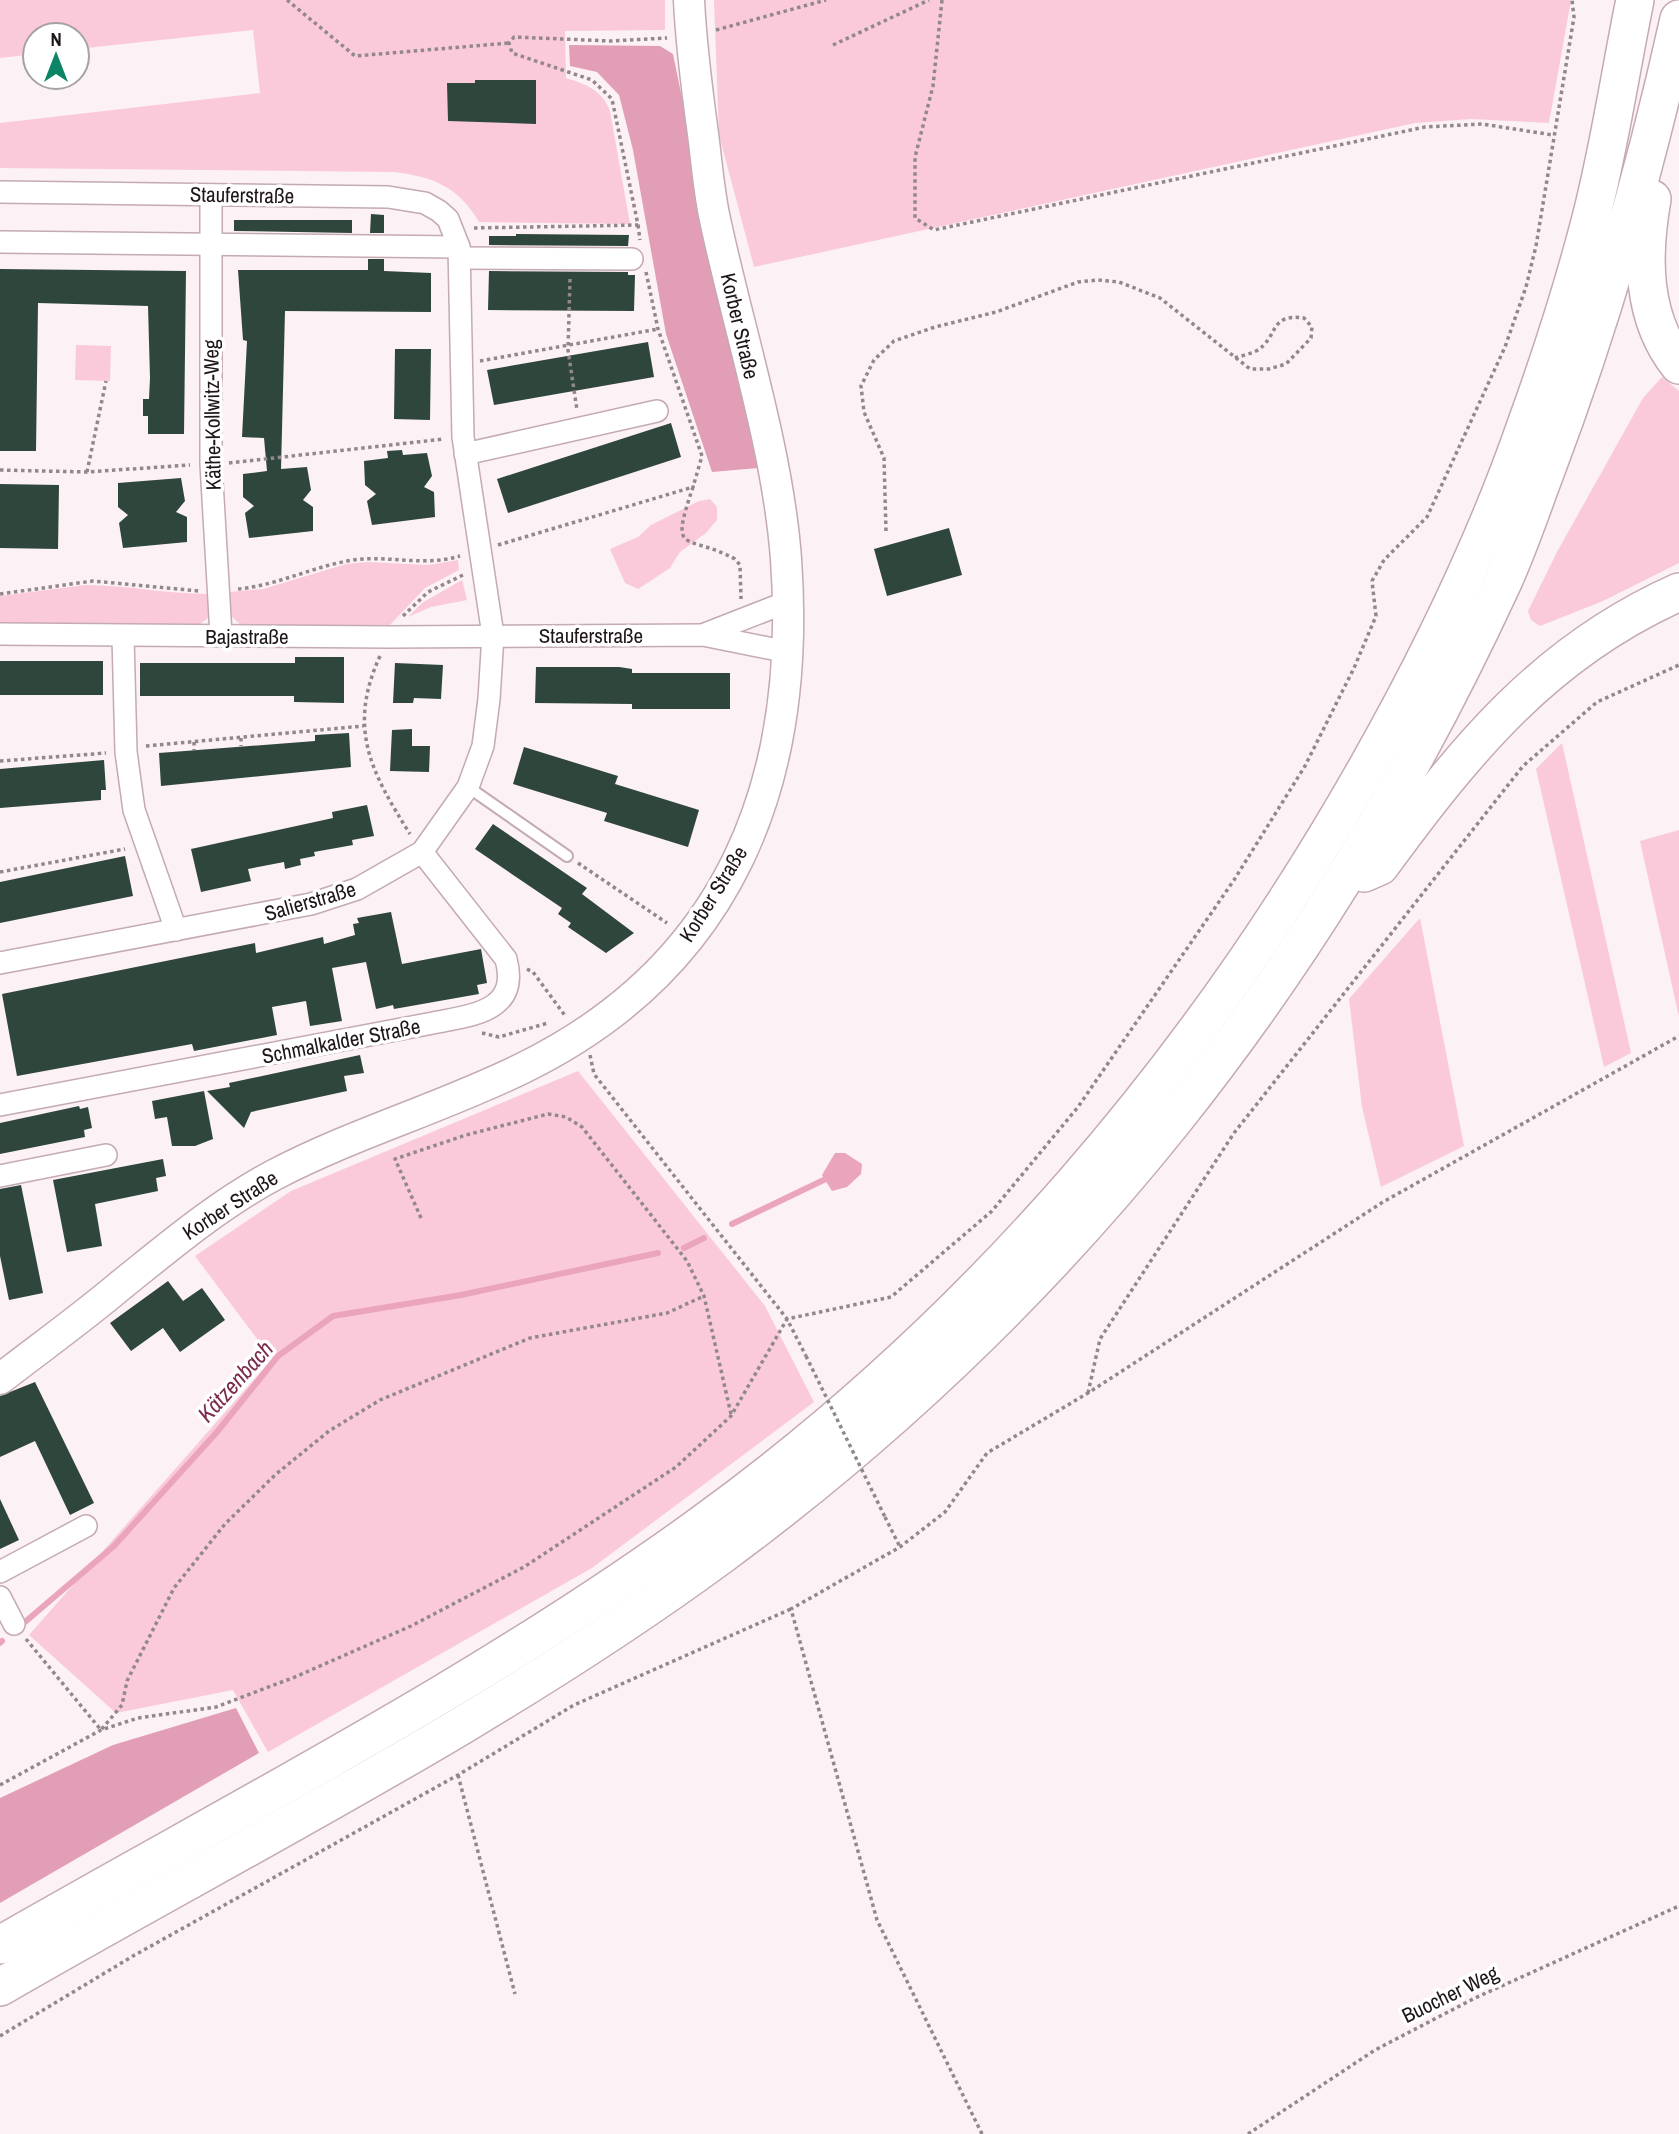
<svg xmlns="http://www.w3.org/2000/svg" width="1679" height="2134" font-family="'Archivo Narrow',sans-serif">
	<rect width="100%" height="100%" fill="#fcf1f4"/>
	<!-- green -->
	<g fill="#facada">
		<path d="M0,0h665v30l-100,1 1,47c20,6 37,13 44,33l20,113 -151,-2c-21,-36 -46,-45 -85,-50l-394,-4v-45l260,-30 -7,-63 -176,19v-14h-42v19l-35,4z"/>
		<path d="M714,0h857l-22,123 -78,-4 -56,4 -661,144 -35,-132z"/>
		<path d="M76,345l35,1 -1,35 -35,-1z"/>
		<path d="M1662,377l17,14v172l-76,38 -63,25 -9,-6 -3,-9 29,-59 86,-154z"/>
		<path d="M710,499l7,8v13l-11,13 -26,19 -10,16 -32,21 -13,-6 -15,-34 28,-12 13,-12 48,-24z"/>
		<path d="M458,560l1,10 -34,18 -37,39 -147,-2 -10,-9 -2,-24 34,-3 83,-25 22,-2 61,3z"/>
		<path d="M462,580l5,20 -36,7 -23,10 14,-14z"/>
		<path d="M85,585c41,0 82,9 123,9v24l-11,8 -197,-2v-28z"/>
		<path d="M1562,743l69,310 -27,14 -68,-298z"/>
		<path d="M1679,830v187l-39,-176z"/>
		<path d="M1420,918l44,228 -83,41 -19,-80 -13,-108z"/>
		<path d="M578,1071l187,235 49,96 -222,166 -324,184 -35,-62 -117,23 -87,-78 243,-276 -77,-103 96,-65z"/>
	</g>
	<!-- forest -->
	<g fill="#e29eb6">
		<path d="M569,45l91,1 13,8 85,414 -46,4 -46,-138 -33,-184 -14,-55 -22,-23 -27,-6z"/>
		<path d="M236,1708l23,45 -259,150v-105l113,-53z"/>
	</g>
	<!-- water -->
	<path fill="#eaa5bd" d="M835,1153h10l17,11 -1,10 -14,13 -15,4 -10,-16z"/>
	<g fill="none" stroke-linecap="round" stroke-linejoin="round">
		<!-- stream -->
		<g stroke="#eaa5bd" stroke-width="6">
			<path d="M732,1224l100,-48"/>
			<path d="M684,1248l20,-10"/>
			<path d="M25,1622l89,-76 103,-114 61,-76 55,-40 128,-21 197,-42"/>
			<path d="M0,1643l2,-2"/>
		</g>
	</g>
	<!-- building -->
	<g fill="#2f463d">
		<path d="M475,80h61v44l-88,-3 -1,-38h28z"/>
		<path d="M371,214l13,1v18h-14z"/>
		<path d="M234,220h118v13l-118,-2z"/>
		<path d="M516,234l113,1 -1,11 -139,-1v-9h27z"/>
		<path d="M368,259h16v12l47,2v39l-146,-1 -4,158 26,-2 4,23 -8,10 10,7v24l-64,7 -4,-25 9,-7 -11,-9v-23l24,-3 -3,-33 -22,-1 5,-96 -4,-1 -5,-70h130z"/>
		<path d="M0,269l186,2 -2,163h-36v-18h-5v-17h6l1,-21 -2,-72 -110,-3 -2,148h-36z"/>
		<path d="M489,271l139,1v3h7l-1,36 -146,-1z"/>
		<path d="M648,342l6,35 -160,28 -7,-35z"/>
		<path d="M395,349h36l-1,71 -36,-1z"/>
		<path d="M671,423l10,34 -173,56 -11,-34z"/>
		<path d="M402,450l1,5 24,-2 5,23 -8,11 10,5 1,25 -63,8 -5,-24 9,-7 -11,-9 -1,-24 24,-3 -1,-7z"/>
		<path d="M181,478l4,23 -9,11 11,5v25l-64,6 -4,-25 9,-8 -10,-8v-24z"/>
		<path d="M0,484l59,1 -1,64 -58,-1z"/>
		<path d="M949,528l13,47 -75,21 -13,-47z"/>
		<path d="M295,657h49v46l-50,-1v-6h-154v-33h155z"/>
		<rect x="0" y="661" width="103" height="34"/>
		<path d="M395,663l48,2 -2,34 -27,-1 -1,5h-20z"/>
		<path d="M536,667h83l13,2v4h98v36h-98v-5l-97,-1z"/>
		<path d="M412,729v17h18l-1,26 -39,-1 2,-41z"/>
		<path d="M349,733l2,34 -190,19 -2,-33 156,-12v-6z"/>
		<path d="M524,747l94,29 -3,8 84,26 -11,37 -84,-26 3,-8 -94,-29z"/>
		<path d="M104,760l2,30h-5v10l-101,8v-39z"/>
		<path d="M367,805l7,31 -22,4 1,5 -39,7 1,4 -15,3 1,6 -16,4 -1,-7 -36,7 3,12 -50,11 -10,-43 142,-31 -1,-6z"/>
		<path d="M493,824l94,64 -5,6 52,39 -28,20 -38,-26 3,-4 -13,-9 4,-6 -87,-59z"/>
		<path d="M125,856l8,40 -133,27v-41z"/>
		<path d="M391,912l11,52 79,-15 6,34 -10,2 2,9 -85,15 -1,-4 -17,4 -10,-47 -34,6 10,53 -32,5 -4,-25 -34,6 5,28 -83,16 -2,-7 -175,32 -15,-82 253,-51 1,10 67,-16 1,7 31,-9 -2,-11 6,-1 -2,-5z"/>
		<path d="M360,1055l4,18 -20,3 3,15 -96,21 -7,16 -37,-37 23,-4 -1,-4z"/>
		<path d="M204,1091l9,48 -18,7h-23l-5,-29 -12,2 -3,-18z"/>
		<path d="M79,1106l1,3 8,-2 4,21 -8,2 1,7 -85,17v-31z"/>
		<path d="M163,1159l3,17 -10,2 2,13 -63,13 7,42 -35,6 -14,-72z"/>
		<path d="M21,1185l22,108 -34,7 -9,-44v-67z"/>
		<path d="M168,1281l15,20 19,-13 23,32 -45,32 -17,-24 -32,23 -21,-28z"/>
		<path d="M35,1382l59,121 -24,12 -35,-74 -35,16v-61z"/>
		<path d="M0,1499l19,41 -19,9z"/>
	</g>
	<g fill="none" stroke-linecap="round" stroke-linejoin="round">
		<!-- lane casing -->
		<g stroke="#c4aab3" stroke-width="14">
			<path id="lane" d="M468,787l99,69"/>
		</g>
		<!-- street casing -->
		<g stroke="#c4aab3" stroke-width="24">
			<g id="street">
				<path d="M0,192l388,5 37,6 14,8 9,8 11,28 4,190 30,198 -4,64 -6,47 -15,41 -46,65 -65,37 -46,15 -311,59"/>
				<path d="M211,195v269l10,171"/>
				<path d="M0,242l459,5"/>
				<path d="M460,258l172,1"/>
				<path d="M465,454l192,-43"/>
				<path d="M0,634l389,3 314,-2 85,17"/>
				<path d="M705,634l82,-32"/>
				<path d="M123,636l3,116 8,58 42,120"/>
				<path d="M0,1105l433,-82c39,-8 87,-11 73,-64l-84,-107"/>
				<path d="M0,1176l106,-21"/>
				<path d="M0,1572l86,-46"/>
				<path d="M0,1597l14,27"/>
			</g>
		</g>
		<!-- secondary casing -->
		<g stroke="#c4aab3" stroke-width="33">
			<path id="secondary" d="M0,1379c40,-31 82,-61 121,-94 50,-40 97,-80 153,-110 80,-42 168,-67 249,-107 208,-102 279,-287 263,-509 -8,-109 -47,-228 -70,-335 -7,-29 -9,-60 -13,-90 -6,-44 -12,-89 -14,-134"/>
		</g>
		<!-- highway casing -->
		<g stroke="#c4aab3" stroke-width="40">
			<g id="highway">
				<path d="M1652,199c-10,57 -11,118 27,166"/>
				<path d="M1364,873l16,-7c85,-116 164,-214 299,-274"/>
				<path d="M0,1945c235,-135 477,-258 697,-417 279,-201 504,-466 672,-764 61,-108 116,-221 157,-339 24,-66 46,-134 64,-203 19,-72 30,-149 45,-222"/>
				<path d="M0,1987c242,-140 494,-265 720,-431 347,-256 600,-579 781,-970 17,-36 30,-76 44,-113 56,-148 100,-300 134,-454"/>
			</g>
		</g>
		<!-- path -->
		<g stroke="#92888b" stroke-width="3.5" stroke-dasharray="3.5 3.5" stroke-linecap="butt">
			<path d="M287,0l68,56 154,-13"/>
			<path d="M942,0l-9,86 -18,71v61l19,12 491,-103 57,-3 71,11"/>
			<path d="M716,30l110,-30"/>
			<path d="M833,45l96,-45"/>
			<path d="M638,225l2,15"/>
			<path d="M474,228l164,-3 -26,-126 -20,-19 -80,-27 -3,-10 5,-6 97,4 56,-3"/>
			<path d="M646,272l12,57 44,127 -9,31"/>
			<path d="M570,279l-2,71 9,60"/>
			<path d="M480,361l178,-32"/>
			<path d="M229,463l215,-24"/>
			<path d="M0,470l87,2 103,-7"/>
			<path d="M87,472l19,-91"/>
			<path d="M886,531l-2,-73 -20,-46 -3,-26 13,-26 20,-19 41,-14 61,-15 82,-30 20,-2 21,2 41,16 90,71h19l17,-5 25,-26 1,-11 -8,-9c-36,-5 -25,20 -48,33 -6,3 -15,5 -22,7"/>
			<path d="M498,545l195,-58c-24,71 -8,45 42,72l5,6 1,34"/>
			<path d="M238,589c41,-4 76,-23 115,-29 36,-5 71,7 107,-4"/>
			<path d="M0,594l93,-13 106,10"/>
			<path d="M403,616l25,-24 37,-18"/>
			<path d="M380,656c-33,72 -9,116 30,178"/>
			<path d="M241,738v8"/>
			<path d="M194,742v8"/>
			<path d="M146,746l217,-20"/>
			<path d="M0,761l106,-8"/>
			<path d="M578,863l89,60"/>
			<path d="M0,872l125,-23"/>
			<path d="M527,969l6,3 33,45"/>
			<path d="M482,1033l17,4 49,-14"/>
			<path d="M590,1055l4,19 193,245 19,37"/>
			<path d="M421,1218l-26,-59 71,-24 82,-21 18,3 16,10 105,134 17,35 27,118"/>
			<path d="M1088,1393l12,-54 134,-206 289,-367 74,-64 82,-37"/>
			<path d="M885,1517l15,30"/>
			<path d="M26,1639l75,91 21,-25 5,-24 47,-93 51,-64 50,-49 54,-44 51,-31 150,-62 137,-25 37,-17"/>
			<path d="M458,1775l57,219"/>
			<path d="M0,1785l101,-55 37,-12 78,-11 79,-30 116,-51 113,-59 152,-100 55,-51 56,-97 104,-22 101,-86 86,-104 156,-227 71,-114 49,-98 22,-52 -4,-35 12,-21 43,-43 78,-170 21,-60 10,-41 38,-229 -2,-17"/>
			<path d="M0,2036l133,-80 325,-181 116,-70 217,-96"/>
			<path d="M982,2134l-105,-214 -86,-311 109,-62 45,-35 42,-59 101,-60 295,-191 296,-166"/>
			<path d="M1248,2134l127,-84 100,-52 204,-92"/>
		</g>
		<!-- lane -->
		<use href="#lane" stroke="#fff" stroke-width="10"/>
		<!-- street -->
		<use href="#street" stroke="#fff" stroke-width="21"/>
		<!-- secondary -->
		<use href="#secondary" stroke="#fff" stroke-width="30"/>
		<!-- highway -->
		<use href="#highway" stroke="#fff" stroke-width="37"/>
		<!-- path-bridge -->
		<path stroke="#92888b" stroke-width="3.5" stroke-dasharray="3.5 3.5" stroke-linecap="butt" d="M806,1356l79,161"/>
	</g>
	<g text-anchor="middle" dominant-baseline="central" stroke-width="7" stroke-linejoin="round" paint-order="stroke">
		<!-- street labels -->
		<g font-size="21" fill="#1f1619" stroke="#fff">
			<text transform="translate(242 195) rotate(1)">Stauferstraße</text>
			<text transform="translate(740 326) rotate(77)">Korber Straße</text>
			<text transform="translate(212 415) rotate(-91)">Käthe-Kollwitz-Weg</text>
			<text x="591" y="635">Stauferstraße</text>
			<text x="247" y="636">Bajastraße</text>
			<text transform="translate(713 894) rotate(-58)">Korber Straße</text>
			<text transform="translate(310 901) rotate(-16)">Salierstraße</text>
			<text transform="translate(341 1041) rotate(-11)">Schmalkalder Straße</text>
			<text transform="translate(230 1205) rotate(-33)">Korber Straße</text>
			<text transform="translate(1450 1994) rotate(-26)">Buocher Weg</text>
		</g>
		<!-- water labels -->
		<g font-size="23" font-style="italic" fill="#7b2b4e" stroke="#fff">
			<text transform="translate(235 1381) rotate(-48)">Kätzenbach</text>
		</g>
	</g>
	<!-- north arrow -->
	<g transform="translate(56 56)"><circle r="33" fill="#ffffff" stroke="#a5a2a3" stroke-width="2"/>
	<path d="M0-5L12 26L0 18L-12 26Z" fill="#0c8566"/>
	<text y="-10" font-size="19" font-weight="bold" text-anchor="middle" fill="#1f1619">N</text>
	</g>
</svg>
